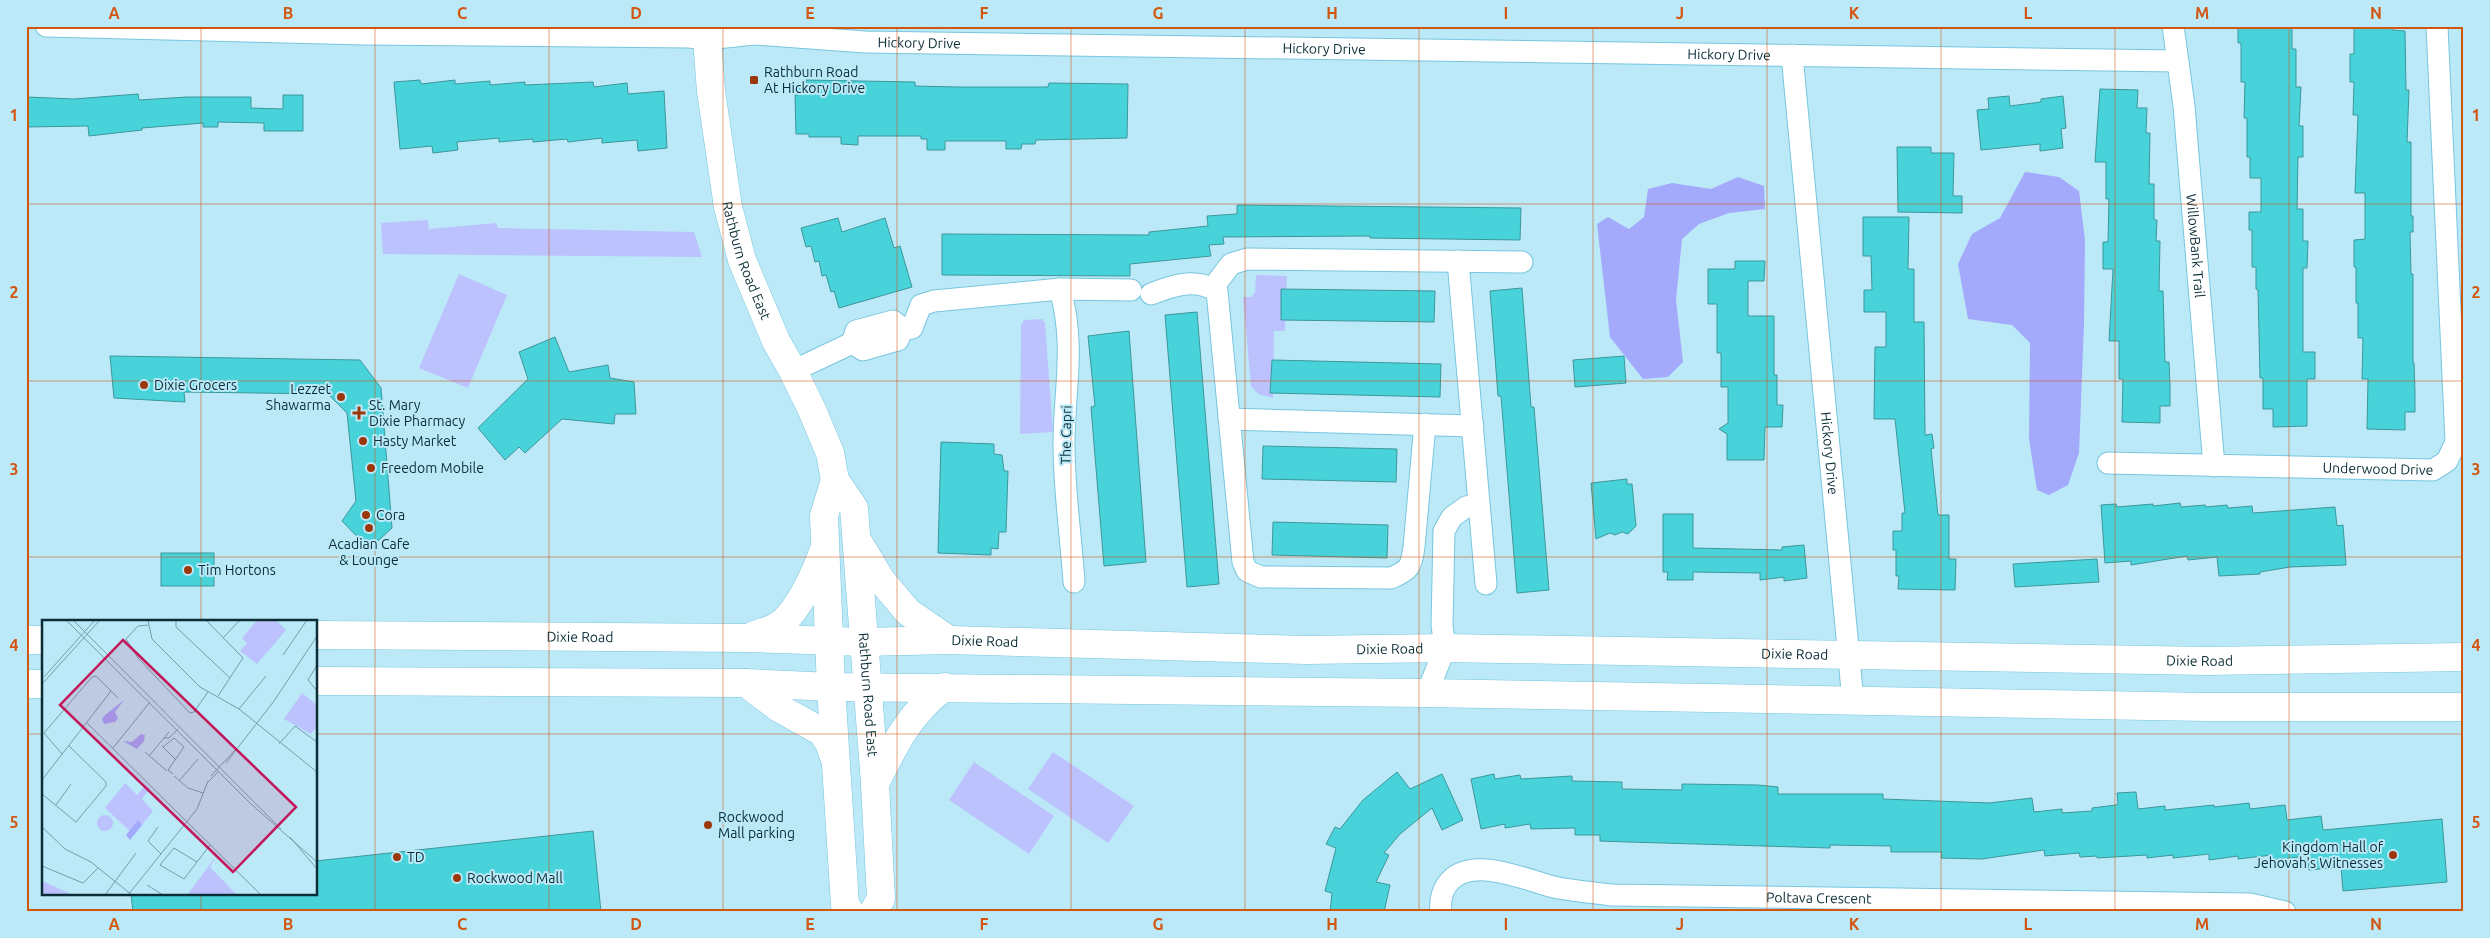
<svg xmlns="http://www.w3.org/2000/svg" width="2490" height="938" font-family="Ubuntu,sans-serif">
	<rect width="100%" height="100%" fill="#bce9f8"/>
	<!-- green -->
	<g fill="#bcc2fd">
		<path d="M428,220l1,9 67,-6 2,5 196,4 8,25 -319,-3 -2,-31z"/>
		<path d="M459,274l48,21 -39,93 -49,-20z"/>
		<path d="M1256,275l31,1 -2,55h-11l-1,67 -15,-4 -7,-8 -8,-89h8l4,-4z"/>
		<path d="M1042,319l3,4 8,109 -33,2 1,-109 3,-5z"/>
		<path d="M1053,752l81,54 -26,37 -80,-54z"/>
		<path d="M974,762l80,54 -25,38 -80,-54z"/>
	</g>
	<!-- forest -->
	<g fill="#a3a9fb">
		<path d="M2025,172l34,5 20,14 6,49 -1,84 -5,129 -11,32 -19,10 -12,-5 -8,-51 1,-96 -18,-18 -44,-6 -10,-55 14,-30 28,-16z"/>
		<path d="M1738,177l26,9 1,23 -36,4 -30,11 -17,15 -6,61 7,62 -15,15 -25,2 -33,-42 -13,-113 11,-7 21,12 15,-12 4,-28 24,-6 39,6z"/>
	</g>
	<!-- building -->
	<g fill="#48d3da" stroke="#3c979b">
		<path d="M2238,26h54v23h4v38h5l-2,39h4v31h-5l-1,52h6v32h5l-1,27h-4v84h12v27h-8v47l-34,1v-18h-10v-31h-3l-2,-88 -2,-1v-22h-4v-37h-3v-18h12v-34h-11v-21h-3v-39h-3l1,-36h-4v-39h-3z"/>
		<path d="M2354,26h38v4l13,1 1,59h3l-2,52h4v74h2v16h-3l1,42h2v89h1l1,29v20h-10v18l-38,-1 1,-50h-6l1,-41h-5v-35h-2v-36h-2v-27l11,-1v-46h-10l3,-78h-5l1,-33h-4v-28h4z"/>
		<path d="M420,80l1,4 34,-4v4l35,-3v4l35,-3v3l68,-3 1,5 33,-4 1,11 36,-3 3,57 -29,3 -1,-11 -35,3v-5l-34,4 -1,-3 -34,3v-3l-34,3v-4l-42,4 1,8 -25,3 -1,-7 -32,3 -6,-67z"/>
		<path d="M806,80l109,2v4l42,1h91l1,-4 79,1 -1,54 -91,2 -1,4h-13l-1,5h-15v-8h-61v9h-18v-11h-6v-3h-63v9l-17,-1v-7h-32v-3h-13l-1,-39h3v-10h8z"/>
		<path d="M2100,89l38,1 -1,18h10l-1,25h4l-1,51h5v36h3l-1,21h4l-1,50h4l2,71h4l1,24v20h-10v17l-38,-1 1,-43h-4v-38h-10l4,-72h-10v-27h5l1,-43h-3v-37h-11z"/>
		<path d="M138,94l1,6 48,-3h64v11l32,1v-14h20v36h-39v-8l-46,-1v5h-15v-4l-61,5v2l-53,6 -1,-10 -61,1v-30l47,2z"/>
		<path d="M2009,96l1,10 31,-4v-3l22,-3 3,32 -5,1 2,19 -23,3v-7l-59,6 -4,-40 12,-1 -1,-11z"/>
		<path d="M1897,147h34v6h23l-1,43h9v17l-64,-1z"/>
		<path d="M1237,205l284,3 -1,32 -150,-2v-2l-147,1 1,7 -15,1 2,11 -81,8v12l-188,-1v-41l207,1v-3l59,-6 -1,-10 30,-2z"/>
		<path d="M1863,217h46l-1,52h6v53h10l1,113 7,-1 2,14 -3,1 7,66h11v44h7l-1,31 -57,-1 1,-13h-3v-26h-3v-19h9v-18h3l-10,-94h-21l1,-72h11v-35h-22v-22h8l-1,-34h-8z"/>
		<path d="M838,218l4,14 43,-14 9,30 6,-2 12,41 -73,21 -5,-17 -3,1 -5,-17 -4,1 -3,-15 -4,1 -4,-16 -5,1 -5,-19z"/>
		<path d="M1735,261h30l-1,20h-16v35h26v59h3v30h6l-1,22h-17l-1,33h-37v-26l-8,-5 9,-6v-36h-7v-34h-4v-49h-9v-35h27z"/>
		<path d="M1522,288l9,119h3l15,183 -32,3 -16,-197h-3l-8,-105z"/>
		<path d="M1281,289l154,2 -1,31 -153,-2z"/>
		<path d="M1197,312l22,272 -32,3 -22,-272z"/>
		<path d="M1129,331l17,231 -42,4 -13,-159 4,-1 -7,-70z"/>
		<path d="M555,337l14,35 39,-7 2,13 24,4 2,32h-21l-1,10 -52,-5 -37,34 -6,-6 -14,13 -27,-32 50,-49 -9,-27z"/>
		<path d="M110,356l250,4 21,28 11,140 -23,21 -27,-28 14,-20 -9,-88 -19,-19 -144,-2 1,10 -71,-4z"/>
		<path d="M1624,356l2,27 -51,4 -2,-27z"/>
		<path d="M1272,360l169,4 -1,33 -170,-4z"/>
		<path d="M941,442l53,2v10l8,1 2,16h4l-2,61h-7l-1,17 -7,-1v7l-53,-2z"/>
		<path d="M1263,446l134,3 -1,33 -134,-3z"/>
		<path d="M1627,479v5h5l4,42 -8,8 -6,-2 -7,3 -5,-2 -14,6 -5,-56z"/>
		<path d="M2180,503l1,4 24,-2 1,2 21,-2 1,3 24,-2 1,7 82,-6 2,19 6,-1 3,40 -56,2 -30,5v2l-41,2 -2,-19 -29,3 -1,-4 -56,9v-4l-26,2 -4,-58 15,-1 1,3 36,-3v2z"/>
		<path d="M1663,514h30v34l89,2v-3l22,-2 3,33 -23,3v-4l-24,3v-7l-67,-1v8h-26l1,-8h-5z"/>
		<path d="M1273,522l115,3 -1,33 -115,-3z"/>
		<rect x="161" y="553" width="53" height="33"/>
		<path d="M2097,559l2,23 -84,5 -2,-23z"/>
		<path d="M1397,772l13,17 32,-15 21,46 -21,10 -10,-22 -32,26 -16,19 5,2 -13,27 14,3 -6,27h-54l2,-19 -7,-2 11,-43 -10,-4 9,-17 5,2 23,-29z"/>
		<path d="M1494,774l1,5 25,-4 1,4 51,-3v5l50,1v7l60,1v-6l76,1 20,2v7h105v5l106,4 43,-5 2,14 28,-3v4l30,-2v-3l24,-3 2,-1 -1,-11 19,-1 2,17 27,-3v4l49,-5v2l35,-4 1,6 35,-4 2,15 34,-4 2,14 119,-11 5,63 -104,9 -2,-24 -32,3 -2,-14 -34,4 -1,-5 -34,4v-3l-29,4v-6l-36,4v-3l-26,3v-3l-50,3v-2l-17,1 -1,-4 -34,3 -1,-6 -62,9 -41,-1 1,-6h-51v-6l-61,-1v3l-201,-6 -29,-1v-6h-25v-7l-44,1 -1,-5 -25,4v-4l-24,5 -10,-50z"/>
		<path d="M593,831l8,81h-468l-2,-18h185v-33z"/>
	</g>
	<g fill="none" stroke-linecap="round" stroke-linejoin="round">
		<!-- street casing -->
		<g stroke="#77c6df" stroke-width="23">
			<g id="street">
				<path id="s1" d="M46,26l318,8 325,3 18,2 47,-5 111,8 1313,19"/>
				<path id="s2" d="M2173,26l11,80 30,360"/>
				<path id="s3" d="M1792,55l61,646"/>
				<path d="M1458,261l28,323"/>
				<path d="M1218,281l13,-17 16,-5 275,3"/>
				<path d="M1060,289c16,58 4,99 4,156 0,45 7,92 10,137"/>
				<path d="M1151,294c23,-9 43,-16 66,-3l26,271 4,9 14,6 130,1c19,-8 20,-11 23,-31l11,-123"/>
				<path d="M852,343l4,-12 37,-10 10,8 9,-1 9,-23 13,-4 126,-12 71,1"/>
				<path d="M852,343l11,7 35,-10 5,-11"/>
				<path d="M793,371l59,-28"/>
				<path d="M1229,419l244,7"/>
				<path id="s4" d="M2108,463l325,7 14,-9 9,-19 -19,-416"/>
				<path d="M1427,693l18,-45 -3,-23 2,-94 8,-14 14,-10 13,-2"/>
				<path id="s5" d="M1441,912c-1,-9 0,-18 5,-26 22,-34 81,-5 112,2 18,3 36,5 54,7l638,9 35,8"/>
			</g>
		</g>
		<!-- secondary casing -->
		<g stroke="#77c6df" stroke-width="29">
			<g id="secondary">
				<path id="s6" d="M706,26l5,65 17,116 14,53 34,81 17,30 19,39 18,43 5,27 19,28 21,276 6,115 -8,13"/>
				<path d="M835,480l-11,36 7,171 14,218 5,7"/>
				<path d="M860,545l21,35 27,32 41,28"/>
				<path id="s7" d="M316,635l431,3 117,4 85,-2 358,10 138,-2 763,13 256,-4"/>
				<path d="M750,637c9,-4 18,-6 26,-10 21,-12 39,-53 47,-75"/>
				<path d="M26,640h18"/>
				<path d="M316,681l430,2 85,4 596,6 779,14h258"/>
				<path d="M746,683l33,25 43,24 7,11 5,14"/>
				<path d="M26,684h18"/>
				<path d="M875,784c19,-39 34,-70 69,-97"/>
			</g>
		</g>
		<!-- street -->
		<use href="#street" stroke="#fff" stroke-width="21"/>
		<!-- secondary -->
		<use href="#secondary" stroke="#fff" stroke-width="28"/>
	</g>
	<!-- grid -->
	<path fill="none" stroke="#d25510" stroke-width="1" stroke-opacity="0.55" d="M201,26v596M375,26v886M549,26v886M723,26v886M897,26v886M1071,26v886M1245,26v886M1419,26v886M1593,26v886M1767,26v886M1941,26v886M2115,26v886M2289,26v886M26,204h2438M26,381h2438M26,557h2438M26,734h18M316,734h2148M201,894v18"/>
	<!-- markers -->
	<g fill="#9c370b" stroke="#bce9f8" stroke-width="2">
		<rect x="749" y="75" width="10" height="10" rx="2.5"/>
		<circle cx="144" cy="385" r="5"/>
		<circle cx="341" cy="397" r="5"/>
		<path d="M356.5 405.5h5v5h5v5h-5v5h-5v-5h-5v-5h5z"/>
		<circle cx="363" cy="441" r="5"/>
		<circle cx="371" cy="468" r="5"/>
		<circle cx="366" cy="515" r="5"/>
		<circle cx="369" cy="528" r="5"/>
		<circle cx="188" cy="570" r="5"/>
		<circle cx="708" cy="825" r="5"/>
		<circle cx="2393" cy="855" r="5"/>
		<circle cx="397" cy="857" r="5"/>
		<circle cx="457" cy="878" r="5"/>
	</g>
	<g text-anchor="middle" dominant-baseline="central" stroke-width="4" stroke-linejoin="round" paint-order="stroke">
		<!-- street labels -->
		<g font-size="14" fill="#0a2d36" stroke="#bce9f8">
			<text stroke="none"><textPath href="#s1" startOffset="874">Hickory Drive</textPath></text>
			<text stroke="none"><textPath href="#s1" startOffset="1279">Hickory Drive</textPath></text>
			<text stroke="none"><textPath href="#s1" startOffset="1684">Hickory Drive</textPath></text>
			<text stroke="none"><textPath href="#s2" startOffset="221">WillowBank Trail</textPath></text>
			<text stroke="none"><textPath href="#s6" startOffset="239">Rathburn Road East</textPath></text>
			<text transform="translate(1066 435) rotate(-89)">The Capri</text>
			<text stroke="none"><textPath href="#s3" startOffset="400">Hickory Drive</textPath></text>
			<text stroke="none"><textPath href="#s4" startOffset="270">Underwood Drive</textPath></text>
			<text stroke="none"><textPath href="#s7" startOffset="264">Dixie Road</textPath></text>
			<text stroke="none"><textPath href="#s7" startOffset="669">Dixie Road</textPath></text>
			<text stroke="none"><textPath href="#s7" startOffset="1074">Dixie Road</textPath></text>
			<text stroke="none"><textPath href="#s7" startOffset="1479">Dixie Road</textPath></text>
			<text stroke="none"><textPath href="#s7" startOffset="1884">Dixie Road</textPath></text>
			<text stroke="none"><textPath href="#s6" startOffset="698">Rathburn Road East</textPath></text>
			<text stroke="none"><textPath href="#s5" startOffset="408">Poltava Crescent</textPath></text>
		</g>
		<!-- poi labels -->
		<g font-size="14" fill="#0a2d36" stroke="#bce9f8" text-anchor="start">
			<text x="764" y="72">Rathburn Road<tspan x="764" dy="16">At Hickory Drive</tspan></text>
			<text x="154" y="385">Dixie Grocers</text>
			<text x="331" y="389" text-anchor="end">Lezzet<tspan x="331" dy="16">Shawarma</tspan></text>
			<text x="369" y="405">St. Mary<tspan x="369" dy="16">Dixie Pharmacy</tspan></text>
			<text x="373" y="441">Hasty Market</text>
			<text x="381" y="468">Freedom Mobile</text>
			<text x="376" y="515">Cora</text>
			<text x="369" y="544" text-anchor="middle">Acadian Cafe<tspan x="369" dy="16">&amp; Lounge</tspan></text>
			<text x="198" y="570">Tim Hortons</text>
			<text x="718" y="817">Rockwood<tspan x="718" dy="16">Mall parking</tspan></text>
			<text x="2383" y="847" text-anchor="end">Kingdom Hall of<tspan x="2383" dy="16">Jehovah's Witnesses</tspan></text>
			<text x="407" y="857">TD</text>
			<text x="467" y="878">Rockwood Mall</text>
		</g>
	</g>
	<!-- overview -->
	<g transform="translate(42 620)">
		<rect width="275" height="275" fill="#bce9f8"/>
		<path d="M215,0h19l10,10 -29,34 -17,-13 7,-8 -5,-5zM260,73l15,12v22l-6,7 -27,-15zM83,163l12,12 9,-10 4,3 -8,11 11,12 -19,24 -29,-27zM55 203a8 8 0 1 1 16 0a8 8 0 1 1-16 0ZM174,236l-6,11 27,28h-50zM3,262l28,13h-31v-12z" fill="#bcc2fd"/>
		<path d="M82,80l-9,12 3,6 -3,4 -11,2 -2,-5 3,-4zM99,114l4,1 -1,6 -7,8 -14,-8 9,1zM96,200l4,5 -12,15 -4,-5z" fill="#a3a9fb"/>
		<path fill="none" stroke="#759eaa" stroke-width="1" d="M24,0l185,184 66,58M31,0l208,209M106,0l4,19 48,48 39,22 78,63M134,0v7l54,51M164,0l37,38 -25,38M106,5l-10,1 -12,13 12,19 52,55 4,-1 14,-20M181,18l17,-18M241,35l24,-35M275,45l-9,15 9,11M2,57l51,-57M0,64l58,-64M197,89l27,-33M44,102l175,173M122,118h5l9,-9M237,124l16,-18 22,16M120,126l14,14M121,127l11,-9 10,9 -16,23 5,4M71,128l37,-46M103,132l22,19M20,134l-18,-21 48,-56 4,-1 22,22M107,136l20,-24M184,143l48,-62 43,-65M132,156l14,12 15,5M169,156l24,-26M0,160l69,-89M137,161l19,-22M165,163l12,-12M0,174l34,28 30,-36v-4l-37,-36M14,185l15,-21M0,207l23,22 26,13 41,33M116,207l-10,14 13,13M248,217l27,32M155,242l-23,-14 -14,17 24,14 26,-34M0,246l41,17 15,-15M105,265l16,10M63,275l31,-42M86,275l69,-86 11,-28"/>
		<path fill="#c2185b" fill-opacity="0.15" stroke="#c2185b" stroke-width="2.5" d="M81,20l173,167 -63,65 -173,-167z"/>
		<rect width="275" height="275" fill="none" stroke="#0a2d36" stroke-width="2.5"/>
	</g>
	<!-- border -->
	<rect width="2490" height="938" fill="none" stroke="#bce9f8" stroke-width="55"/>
	<rect x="28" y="28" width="2434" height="882" fill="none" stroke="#d25510" stroke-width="2"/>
	<g font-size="16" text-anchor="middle" font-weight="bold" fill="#d25510">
		<text x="114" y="19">A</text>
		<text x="288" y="19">B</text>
		<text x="462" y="19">C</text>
		<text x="636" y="19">D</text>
		<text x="810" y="19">E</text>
		<text x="984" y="19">F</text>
		<text x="1158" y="19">G</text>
		<text x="1332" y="19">H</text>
		<text x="1506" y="19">I</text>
		<text x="1680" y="19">J</text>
		<text x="1854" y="19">K</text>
		<text x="2028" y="19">L</text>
		<text x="2202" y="19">M</text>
		<text x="2376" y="19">N</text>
		<text x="14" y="121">1</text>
		<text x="2476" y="121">1</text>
		<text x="14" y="298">2</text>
		<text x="2476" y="298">2</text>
		<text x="14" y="475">3</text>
		<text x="2476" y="475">3</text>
		<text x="14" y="651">4</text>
		<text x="2476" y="651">4</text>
		<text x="14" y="828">5</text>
		<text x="2476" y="828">5</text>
		<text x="114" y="930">A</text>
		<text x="288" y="930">B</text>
		<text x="462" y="930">C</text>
		<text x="636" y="930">D</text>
		<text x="810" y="930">E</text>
		<text x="984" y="930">F</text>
		<text x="1158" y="930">G</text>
		<text x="1332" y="930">H</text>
		<text x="1506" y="930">I</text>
		<text x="1680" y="930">J</text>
		<text x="1854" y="930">K</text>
		<text x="2028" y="930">L</text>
		<text x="2202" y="930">M</text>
		<text x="2376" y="930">N</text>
	</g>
</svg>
